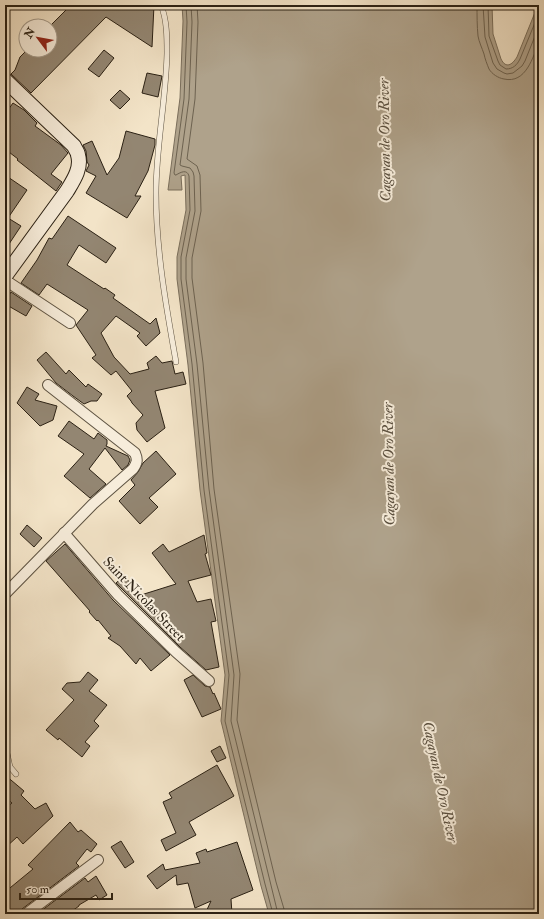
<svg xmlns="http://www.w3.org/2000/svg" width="544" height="919" font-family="'IM FELL Double Pica',serif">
	<rect width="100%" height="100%" fill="#f3e4c8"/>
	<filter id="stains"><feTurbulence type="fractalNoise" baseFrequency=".005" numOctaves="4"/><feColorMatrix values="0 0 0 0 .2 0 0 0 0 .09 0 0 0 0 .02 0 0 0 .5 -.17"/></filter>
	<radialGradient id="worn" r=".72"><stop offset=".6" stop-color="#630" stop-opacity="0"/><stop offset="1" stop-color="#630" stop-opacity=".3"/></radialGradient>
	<!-- water -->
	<path fill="#afa28b" stroke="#7a6e5b" d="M182,5h310l1,29 8,25c5,10 11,6 16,-2l21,-52h1v909h-270l-8,-28 -40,-165 4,-46 -25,-185 -12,-125 -11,-86v-22l9,-47 -1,-35 -4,1 1,14h-14l12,-92 3,-77z"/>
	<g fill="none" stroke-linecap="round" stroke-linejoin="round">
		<!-- shore -->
		<g stroke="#6d6250" stroke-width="1">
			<path d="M186,5l1,17 -3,77 -10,74 1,2h1c5,-3 11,-6 13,1l1,34 -9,47v22l11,85 12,126 25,185 -4,46 40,163 8,30"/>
			<path d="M191,5l1,17 -3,77 -9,66 2,1 8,2 3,4 1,4 1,35 -9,47v21l11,85 12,125 25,186 -3,46 47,193"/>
			<path d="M197,5l1,17 -3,77 -8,60 10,7 3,9 1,36 -9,47v20l11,85 11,126 26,185 -3,46 39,162 8,27v5"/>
			<path d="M477,5c0,10 0,21 1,31 1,6 4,12 6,18 1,5 3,10 5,15 3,5 9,9 15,10 22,5 29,-22 35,-37"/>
			<path d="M483,5l2,32 8,26 4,6 7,4 3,1 6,-1 9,-7 3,-5 14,-35"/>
			<path d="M488,5l1,31 9,25 2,4 6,4c7,0 11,-4 14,-10l19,-46"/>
		</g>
	</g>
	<!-- building -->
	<g fill="#938672" stroke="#2b2114">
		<path d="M71,5h83l-2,42 -46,-30 -75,76 -20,-19 4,-4 5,-13 7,-7h23v-24z"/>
		<path d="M104,50l10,8 -15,19 -11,-8z"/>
		<path d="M147,73l15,3 -4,21 -16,-4z"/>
		<path d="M120,90l10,9 -10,10 -10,-9z"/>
		<path d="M13,103l11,7 13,13 -2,3 26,19 7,8 -17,21 11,8 -6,9 -39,-31 1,-1 -13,-10v-35z"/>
		<path d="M126,131l29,8v6l-7,26 -13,25h6l-14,22 -41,-25 10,-17 -10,-5 3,-6 -2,-3 -1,-11 -3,-6 9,-4 15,34 12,-17z"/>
		<path d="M5,175l22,15 -19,28 13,8 -16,24z"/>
		<path d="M68,216l48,32 -10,15 -27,-18 -12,20 37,24 1,-1 10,7 -2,3 37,26 6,-6 4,15 -14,13 -9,-10 3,-3 -24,-17 -15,17 13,24 16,17 19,-5 -2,-6 9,-7 6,7 10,-2 3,13 8,-2 3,12 -31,7 10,37 -18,14 -10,-12 -1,-7 7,-8 -11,-12 -1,-2 -4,-5 5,-5 -16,-20 -5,4 -19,-17 4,-3 -20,-30 12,-15 -41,-26 -8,11 -18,-12 16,-23 12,-22 3,1z"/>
		<path d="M11,292l21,14 -6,10 -21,-12v-2z"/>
		<path d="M46,352l20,22 3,-4 17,17 2,-3 14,10 -5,7h-6l-7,3 -11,-8 -17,-13 -19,-23z"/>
		<path d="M27,387l12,7 -4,6 22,6 -4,14 -13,6 -23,-23z"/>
		<path d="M69,421l25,18 4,-6 9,7v4l-1,2 22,10 2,4 -2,5 -6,5 -17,-22 -16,21 17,15 -16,14 -26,-22 20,-22 -26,-18z"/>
		<path d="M156,451l20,23 -27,24 9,9 -18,17 -21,-23 16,-16 -4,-5 7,-8 5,-9z"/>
		<path d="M27,525l15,13 -8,9 -14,-13z"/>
		<path d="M204,535l3,18 -2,1 6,21 -23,6 9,21 14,-3 5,22 -5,1 8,45 -13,3 -26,-23 -64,-64 8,-7 17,19 35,-11 -24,-31 11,-9 6,8z"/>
		<path d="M65,544l48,56 57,55 -19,16 -11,-13 -4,6 -16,-18 -12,-8 3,-2 -13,-16 -1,1 -8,-9 1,-1 -44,-50z"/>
		<path d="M88,672l10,8 -9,11 18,14 -13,16 5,5 -14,16 5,4 -8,11 -23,-19 -1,2 -12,-10 28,-30 -12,-11 5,-6 13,-1z"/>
		<path d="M193,675l12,11 5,1 3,7 1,-1 7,16 -19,8 -18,-37z"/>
		<path d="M220,746l6,12 -9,4 -6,-11z"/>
		<path d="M217,765l17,31 -45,26 7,13 -30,16 -5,-11 15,-7 -13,-31 9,-4 -3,-5z"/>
		<path d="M5,775l19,16 -3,4 14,14 11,-6 7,13 -30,28 -6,-7 -12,11v-40l7,-5 -7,-5z"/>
		<path d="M70,822l8,10 3,-2 16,14 -6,8 -4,-3 -11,14 3,3 -57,43 -2,5h-15v-22l28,-23 -5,-4z"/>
		<path d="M121,841l13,21 -9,6 -14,-21z"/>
		<path d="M237,842l16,48 -22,9 1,15h-27l6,-13 -16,7 -7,-25 -11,2 -1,-10 -19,14 -10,-13 16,-12 2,6 35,-7 -4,-10 10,-4 1,3z"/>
		<path d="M96,876l11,19 -8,5 -3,-5 -17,10v1l-11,8h-31l48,-36 3,4z"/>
	</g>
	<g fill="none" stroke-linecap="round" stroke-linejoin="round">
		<!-- lane casing -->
		<g stroke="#5d5241" stroke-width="6">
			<g id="lane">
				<path d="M161,5c6,15 6,33 6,48 -1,47 -11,93 -11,140 0,57 10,113 20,169"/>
				<path d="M5,744l5,23 6,7"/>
			</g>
		</g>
		<!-- street casing -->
		<g stroke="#5d5241" stroke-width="12">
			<g id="street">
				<path d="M5,280l65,43"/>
				<path d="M64,533l54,62 58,57 33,29"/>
				<path d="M5,594l88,-90 40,-35c4,-6 5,-9 2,-16l-87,-68"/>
				<path d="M26,914l72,-54"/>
			</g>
		</g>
		<!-- secondary casing -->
		<g stroke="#2b2114" stroke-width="16">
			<path id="secondary" d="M5,80l69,66c1,3 4,6 4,9 4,13 -5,26 -11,36l-62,85"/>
		</g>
		<!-- lane -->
		<use href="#lane" stroke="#f7eddb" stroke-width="5"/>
		<!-- street -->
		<use href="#street" stroke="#f7eddb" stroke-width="10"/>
		<!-- secondary -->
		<use href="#secondary" stroke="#f7eddb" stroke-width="14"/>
	</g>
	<g text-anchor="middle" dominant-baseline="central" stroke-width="4" stroke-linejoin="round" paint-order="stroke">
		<!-- street labels -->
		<g font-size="14" fill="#2b2114" stroke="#f7eddb">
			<text transform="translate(144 599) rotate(46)">Saint Nicolas Street</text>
		</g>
		<!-- water labels -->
		<g font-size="15" font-style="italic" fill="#594e3e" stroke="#f7eddb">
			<text transform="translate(385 140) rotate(-91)">Cagayan de Oro River</text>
			<text transform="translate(389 464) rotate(-91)">Cagayan de Oro River</text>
			<text transform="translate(440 782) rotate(78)">Cagayan de Oro River</text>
		</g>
	</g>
	<!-- margin -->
	<rect width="544" height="919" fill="none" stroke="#f3e4c8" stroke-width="20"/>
	<rect x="6" y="6" width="532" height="907" fill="none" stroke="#2b2114" stroke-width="2"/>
	<rect x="10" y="10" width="524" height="899" fill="none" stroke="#2b2114"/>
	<!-- north arrow -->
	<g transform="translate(38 38) rotate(302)"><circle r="19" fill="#f7eddb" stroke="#a59b8b"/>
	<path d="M0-3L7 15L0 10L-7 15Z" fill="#8f2418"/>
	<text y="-6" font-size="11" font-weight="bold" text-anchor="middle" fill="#2b2114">N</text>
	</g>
	<!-- scale -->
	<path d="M20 893v6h92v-6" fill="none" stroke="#2b2114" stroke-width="2"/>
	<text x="26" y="893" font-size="12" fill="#2b2114" stroke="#f7eddb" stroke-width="3" paint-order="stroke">50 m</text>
	<rect width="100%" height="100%" filter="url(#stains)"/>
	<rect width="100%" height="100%" fill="url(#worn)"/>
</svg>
